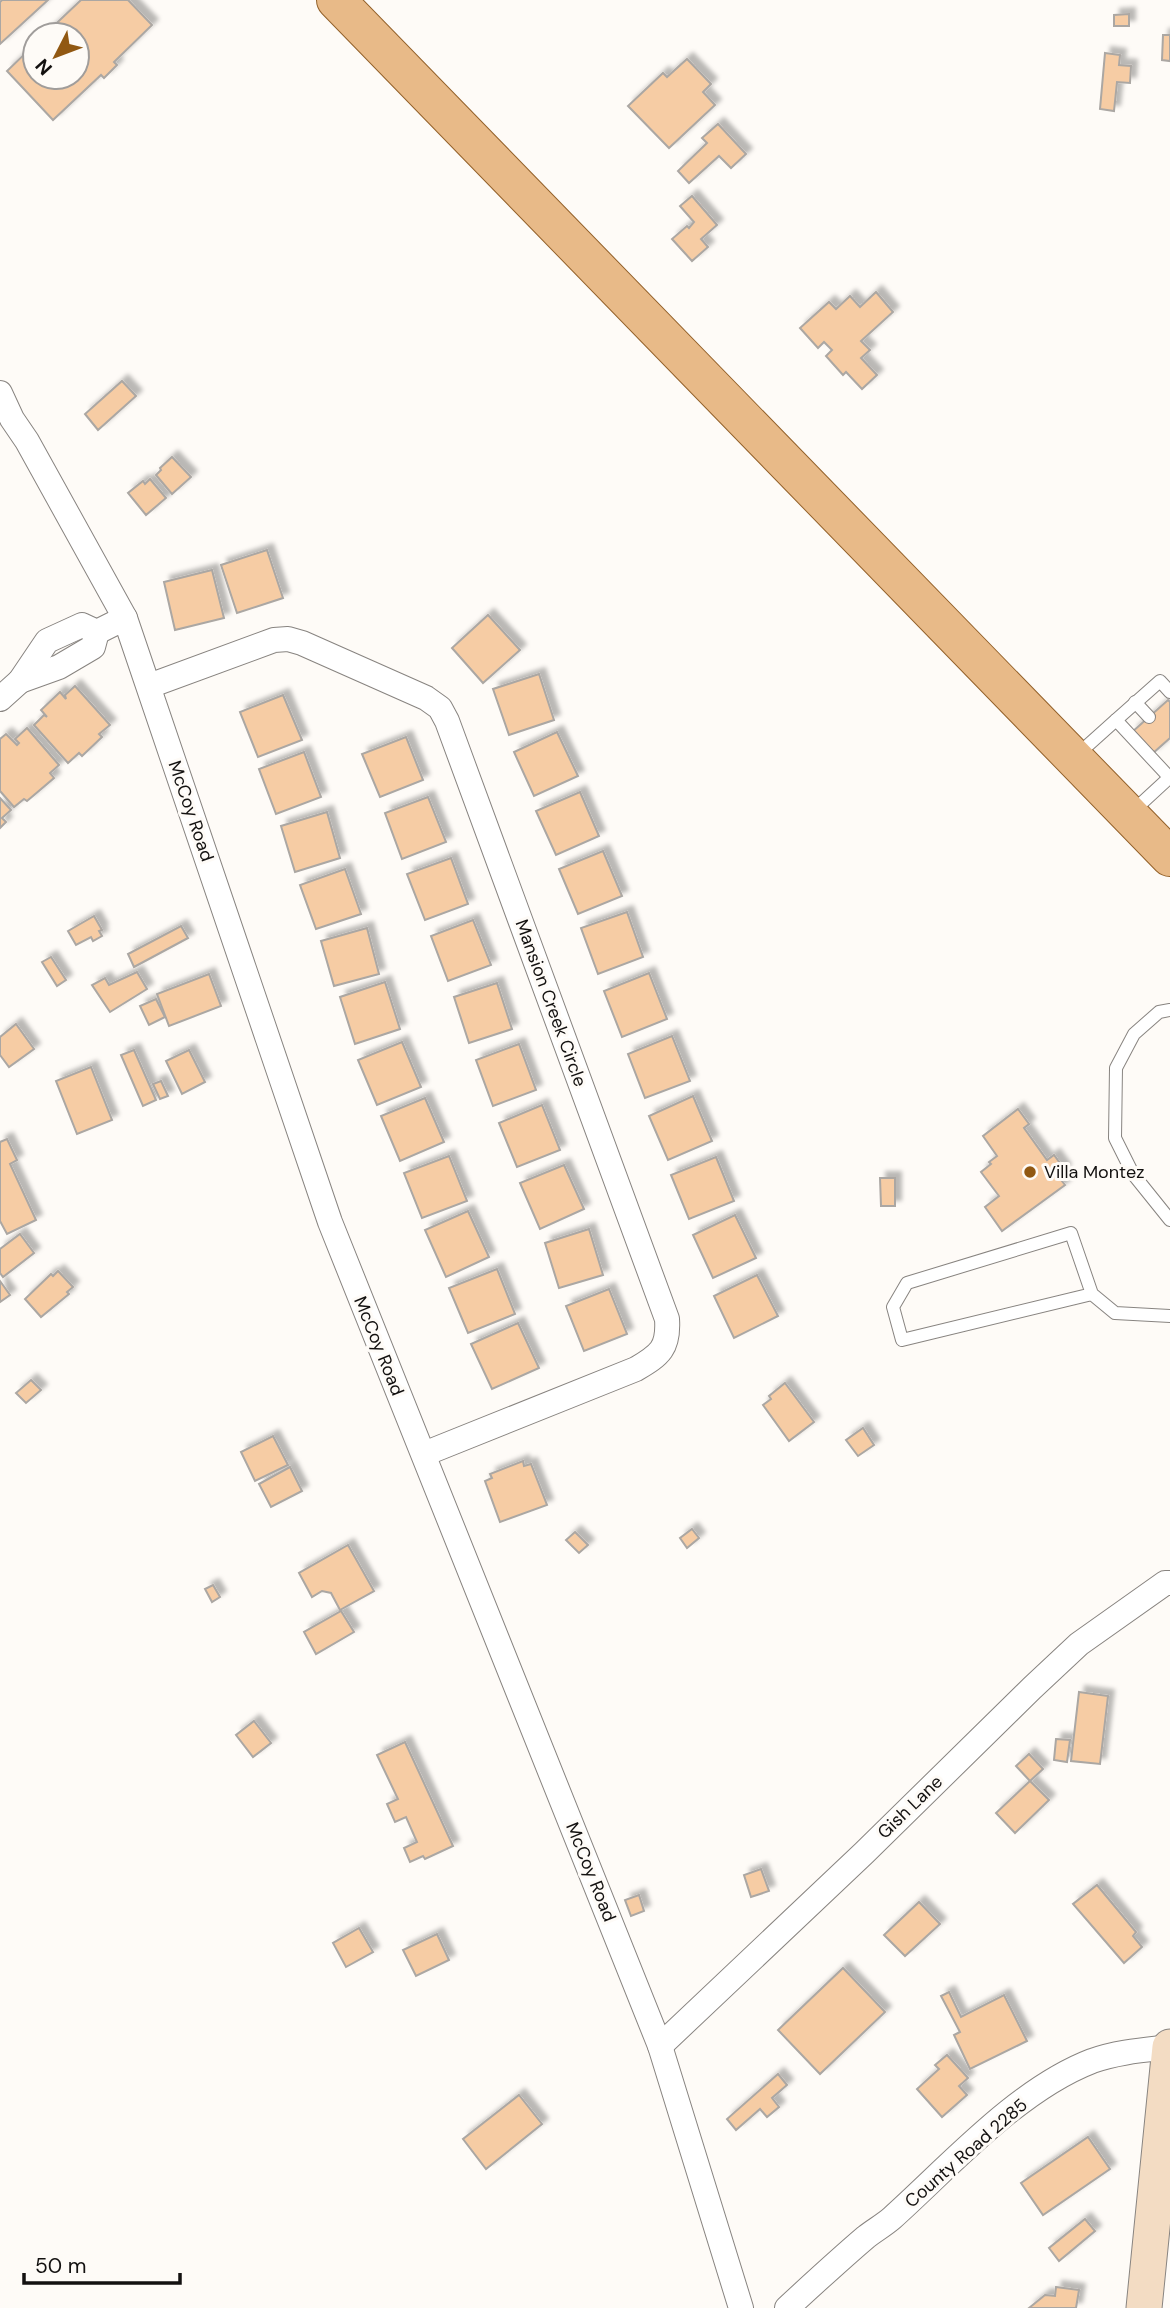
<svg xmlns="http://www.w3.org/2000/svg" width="1170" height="2308" font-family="'DM Sans',sans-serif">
	<defs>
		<filter id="shadow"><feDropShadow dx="6" dy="-6" stdDeviation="2" flood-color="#0004"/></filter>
	</defs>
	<rect width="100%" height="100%" fill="#fefbf7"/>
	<!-- building -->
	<g fill="#f6cca4" stroke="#aba7a3" stroke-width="2" filter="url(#shadow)">
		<path d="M2,0h46l-48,44v-42z"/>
		<path d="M81,0h47l24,25 -38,37 3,3 -13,13 -3,-3 -48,45 -46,-49 28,-27v33h42v-42h-33z"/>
		<path d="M1129,14v12h-15v-11z"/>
		<path d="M1163,35h7v26l-8,-1z"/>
		<path d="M1105,53l15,2 -1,10 12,1 -1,17 -13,-1 -3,29 -14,-2z"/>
		<path d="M687,59l24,25 -8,8 12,13 -46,43 -41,-42 35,-33 4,4z"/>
		<path d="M718,124l28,30 -15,14 -12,-12 -30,27 -11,-12 29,-28 -5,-5z"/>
		<path d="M692,196l25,29 -16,14 7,8 -16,14 -20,-22 15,-13 2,2 5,-6 -14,-16z"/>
		<path d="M876,292l17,20 -32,29 9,9 -9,8 16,17 -15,14 -16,-17 -3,3 -17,-19 6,-6 -8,-8 -6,6 -18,-20 29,-26 7,7 14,-13 10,11z"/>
		<path d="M122,381l14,15 -38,34 -13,-16z"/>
		<path d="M172,457l19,20 -19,17 -16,-19 5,-5 -1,-2z"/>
		<path d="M150,479l16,19 -20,17 -18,-22 15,-12 2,3z"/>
		<path d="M267,550l16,48 -46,15 -16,-48z"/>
		<path d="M212,570l12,48 -49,12 -11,-48z"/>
		<path d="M488,615l32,35 -37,33 -31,-35z"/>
		<path d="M539,674l15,46 -45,15 -16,-46z"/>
		<path d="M75,686l35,39 -11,9 3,3 -20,19 -3,-3 -11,10 -34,-38 10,-10 3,2 -6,-7 19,-18 6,7 -1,-4z"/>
		<path d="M283,695l19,45 -44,17 -18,-45z"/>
		<path d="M1168,700l2,2v36l-18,16 -20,-22z"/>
		<path d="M27,728l32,37 -9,8 4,5 -27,23 -3,-2 -10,8 -14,-16v-52l6,-5 11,11 2,-2 -4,-4z"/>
		<path d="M557,732l21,44 -44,20 -20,-44z"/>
		<path d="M406,737l17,43 -43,17 -18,-43z"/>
		<path d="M304,752l17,45 -45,17 -17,-45z"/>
		<path d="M580,792l19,44 -43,19 -20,-44z"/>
		<path d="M428,797l18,45 -44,17 -17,-46z"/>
		<path d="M0,798l11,12 -9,8 4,4 -6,6z"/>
		<path d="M327,812l13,46 -45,14 -14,-46z"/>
		<path d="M603,851l19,45 -44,18 -19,-45z"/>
		<path d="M451,858l17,46 -43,16 -18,-46z"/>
		<path d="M345,869l16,45 -45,15 -16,-44z"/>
		<path d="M627,912l16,45 -45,17 -17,-46z"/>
		<path d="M94,916l8,14 -3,1 3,5 -9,5 -2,-4 -15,8 -8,-14z"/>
		<path d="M473,920l18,45 -43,16 -17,-45z"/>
		<path d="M181,926l7,12 -54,29 -6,-13z"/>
		<path d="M367,928l12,46 -45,12 -13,-45z"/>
		<path d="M51,957l15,23 -9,6 -15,-24z"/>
		<path d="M137,972l10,17 -37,23 -18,-27 13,-7 4,7z"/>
		<path d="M649,973l18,46 -45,18 -18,-46z"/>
		<path d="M209,974l12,32 -52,20 -12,-32z"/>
		<path d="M385,982l15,47 -45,15 -15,-47z"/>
		<path d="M497,983l15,46 -43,14 -15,-46z"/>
		<path d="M156,999l9,18 -16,8 -9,-19z"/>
		<path d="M16,1024l18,25 -25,18 -9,-12v-18z"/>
		<path d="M672,1036l18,45 -45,17 -17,-44z"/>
		<path d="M402,1042l19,45 -44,18 -19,-45z"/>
		<path d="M519,1044l17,46 -43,16 -17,-46z"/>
		<path d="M134,1050l22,50 -13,6 -22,-51z"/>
		<path d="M189,1050l16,32 -23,12 -16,-33z"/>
		<path d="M91,1067l21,53 -35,14 -21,-53z"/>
		<path d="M161,1081l7,15 -8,3 -7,-15z"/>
		<path d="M693,1096l19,45 -44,19 -19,-44z"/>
		<path d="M425,1098l19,44 -44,19 -19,-45z"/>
		<path d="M542,1105l18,45 -43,17 -18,-44z"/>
		<path d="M1018,1109l11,15 -5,4 23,32 7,-5 11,15 -7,6 7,9 -63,46 -17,-24 14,-11 -18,-24 10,-8 -2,-2 8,-6 -14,-20z"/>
		<path d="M7,1139l10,21 -7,4 26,56 -29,14 -7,-13v-79z"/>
		<path d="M449,1156l18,45 -45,17 -18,-45z"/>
		<path d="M716,1157l18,44 -45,18 -18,-44z"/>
		<path d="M564,1165l20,44 -44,20 -20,-46z"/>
		<path d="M880,1178h15v28h-14z"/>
		<path d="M468,1211l21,46 -43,20 -21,-47z"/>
		<path d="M735,1215l21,43 -43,20 -20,-43z"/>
		<path d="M589,1229l14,46 -44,13 -14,-45z"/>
		<path d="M20,1234l14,19 -31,24 -3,-4v-24z"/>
		<path d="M497,1269l18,45 -47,19 -19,-45z"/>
		<path d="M58,1271l15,16 -6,5 2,2 -28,23 -16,-18 26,-25 2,2z"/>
		<path d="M757,1275l21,41 -44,22 -20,-42z"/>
		<path d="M0,1281l10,14 -10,7z"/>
		<path d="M609,1289l18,45 -43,17 -18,-45z"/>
		<path d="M518,1323l21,45 -47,21 -21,-45z"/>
		<path d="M31,1380l10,10 -15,13 -10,-10z"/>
		<path d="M785,1383l29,39 -25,19 -26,-36 8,-6 -2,-3z"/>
		<path d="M863,1428l11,17 -16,11 -12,-16z"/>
		<path d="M273,1436l15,29 -33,16 -14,-29z"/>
		<path d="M523,1461l1,5 7,-2 16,41 -47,17 -15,-41 7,-3 -2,-4z"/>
		<path d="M290,1467l12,24 -31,16 -12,-23z"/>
		<path d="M692,1529l7,9 -12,10 -7,-10z"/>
		<path d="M575,1532l13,13 -9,8 -13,-13z"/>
		<path d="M348,1545l26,46 -34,19 -9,-17 -9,-2 -10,6 -13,-24z"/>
		<path d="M213,1585l7,12 -8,5 -7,-13z"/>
		<path d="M341,1611l13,21 -38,22 -12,-22z"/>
		<path d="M1079,1692l29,4 -8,68 -29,-3z"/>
		<path d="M254,1721l17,22 -18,14 -17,-22z"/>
		<path d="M1056,1739l14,1 -3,22 -13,-2z"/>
		<path d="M405,1742l48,104 -28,13 -2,-3 -13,6 -6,-14 13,-6 -11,-25 -11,5 -8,-18 11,-5 -21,-44z"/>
		<path d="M1029,1754l14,15 -13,12 19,19 -34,33 -19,-20 34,-32 -14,-15z"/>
		<path d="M761,1869l8,22 -18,6 -7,-22z"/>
		<path d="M1097,1885l39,47 -3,4 9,11 -18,16 -51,-59z"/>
		<path d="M639,1895l5,16 -13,5 -6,-16z"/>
		<path d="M919,1902l21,22 -35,32 -21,-21z"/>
		<path d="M359,1928l14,24 -27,15 -13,-24z"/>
		<path d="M437,1934l12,26 -33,16 -13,-26z"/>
		<path d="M843,1968l42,44 -65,62 -42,-44z"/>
		<path d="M949,1992l12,25 43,-22 23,46 -57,28 -16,-34 6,-3 -19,-36z"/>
		<path d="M947,2055l21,23 -9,8 8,9 -25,22 -25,-28 22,-20 -4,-4z"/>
		<path d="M778,2074l9,11 -15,13 7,9 -12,10 -7,-8 -24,21 -9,-11z"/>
		<path d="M519,2095l23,29 -56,45 -23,-30z"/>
		<path d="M1088,2137l22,32 -67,46 -22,-32z"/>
		<path d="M1085,2219l10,12 -36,30 -10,-13z"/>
		<path d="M1056,2287l23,3 -3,18h-47l16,-13 10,1z"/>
	</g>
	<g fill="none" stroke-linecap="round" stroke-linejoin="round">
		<!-- lane casing -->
		<g stroke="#888480" stroke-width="14">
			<g id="lane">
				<path d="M1135,702l14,15"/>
				<path d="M1077,755l39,-35"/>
				<path d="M1170,778l-54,-58 44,-39 10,11"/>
				<path d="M1132,812l38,-35"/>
				<path d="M1170,1010l-11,2 -25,22 -18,34 -1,70 18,36 37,46"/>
				<path d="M1092,1294l-190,46 -9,-33 14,-24 164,-50 21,61 23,19 55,3"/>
			</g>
		</g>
		<!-- street casing -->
		<g stroke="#888480" stroke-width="26">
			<g id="street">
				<path d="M0,393l12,26 15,22 98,177 205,604 330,824 81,262"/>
				<path d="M20,681l39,-14 34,-20 4,-15"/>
				<path d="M149,686l125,-46 14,-1 14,4 124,55 14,10 7,13 220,598c2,29 -7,36 -31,50l-212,85"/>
				<path d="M0,699l20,-18 27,-40 35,-16 15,7 28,-14"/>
				<path d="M660,2046l204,-193 168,-165 47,-44 86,-61h5"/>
				<path d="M787,2308c26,-24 52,-48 79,-71 9,-7 18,-12 26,-19 59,-53 125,-128 200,-157 25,-9 52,-11 78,-14"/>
			</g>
		</g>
		<!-- secondary casing -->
		<g stroke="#888480" stroke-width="37">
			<path id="secondary" d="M1144,2308l26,-261"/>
		</g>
		<!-- primary casing -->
		<g stroke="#93612a" stroke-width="40">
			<path id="primary" d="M336,0l834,857"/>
		</g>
		<!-- lane -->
		<use href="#lane" stroke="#fff" stroke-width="12"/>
		<!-- street -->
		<use href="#street" stroke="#fff" stroke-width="24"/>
		<!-- secondary -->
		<use href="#secondary" stroke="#f3dcc3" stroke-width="35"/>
		<!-- primary -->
		<use href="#primary" stroke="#e8ba88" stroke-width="38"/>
	</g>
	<!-- markers -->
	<circle fill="#915812" stroke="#fefbf7" stroke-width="2.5" cx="1030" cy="1172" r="7"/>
	<g text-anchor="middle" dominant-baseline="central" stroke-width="6" stroke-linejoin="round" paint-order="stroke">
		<!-- street labels -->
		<g font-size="18" fill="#131110" stroke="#fefbf7">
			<text transform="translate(191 811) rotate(71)">McCoy Road</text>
			<text transform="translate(551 1003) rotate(70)">Mansion Creek Circle</text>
			<text transform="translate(379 1346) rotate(68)">McCoy Road</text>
			<text transform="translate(910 1807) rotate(-44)">Gish Lane</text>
			<text transform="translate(591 1872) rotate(68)">McCoy Road</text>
			<text transform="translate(966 2153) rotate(-41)">County Road 2285</text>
		</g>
		<!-- poi labels -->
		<g font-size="18" fill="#131110" stroke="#fefbf7" text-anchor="start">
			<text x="1044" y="1172">Villa Montez</text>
		</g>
	</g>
	<!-- north arrow -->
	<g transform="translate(56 56) rotate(228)"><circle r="33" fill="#fefbf7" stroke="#a09d9b" stroke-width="2"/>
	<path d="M0-5L12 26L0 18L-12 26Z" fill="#915812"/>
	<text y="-10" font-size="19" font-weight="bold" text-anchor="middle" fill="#131110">N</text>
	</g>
	<!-- scale -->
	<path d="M24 2273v10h156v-10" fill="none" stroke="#131110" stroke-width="3.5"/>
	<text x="35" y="2273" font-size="21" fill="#131110" stroke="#fefbf7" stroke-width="5" paint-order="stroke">50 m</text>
</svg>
